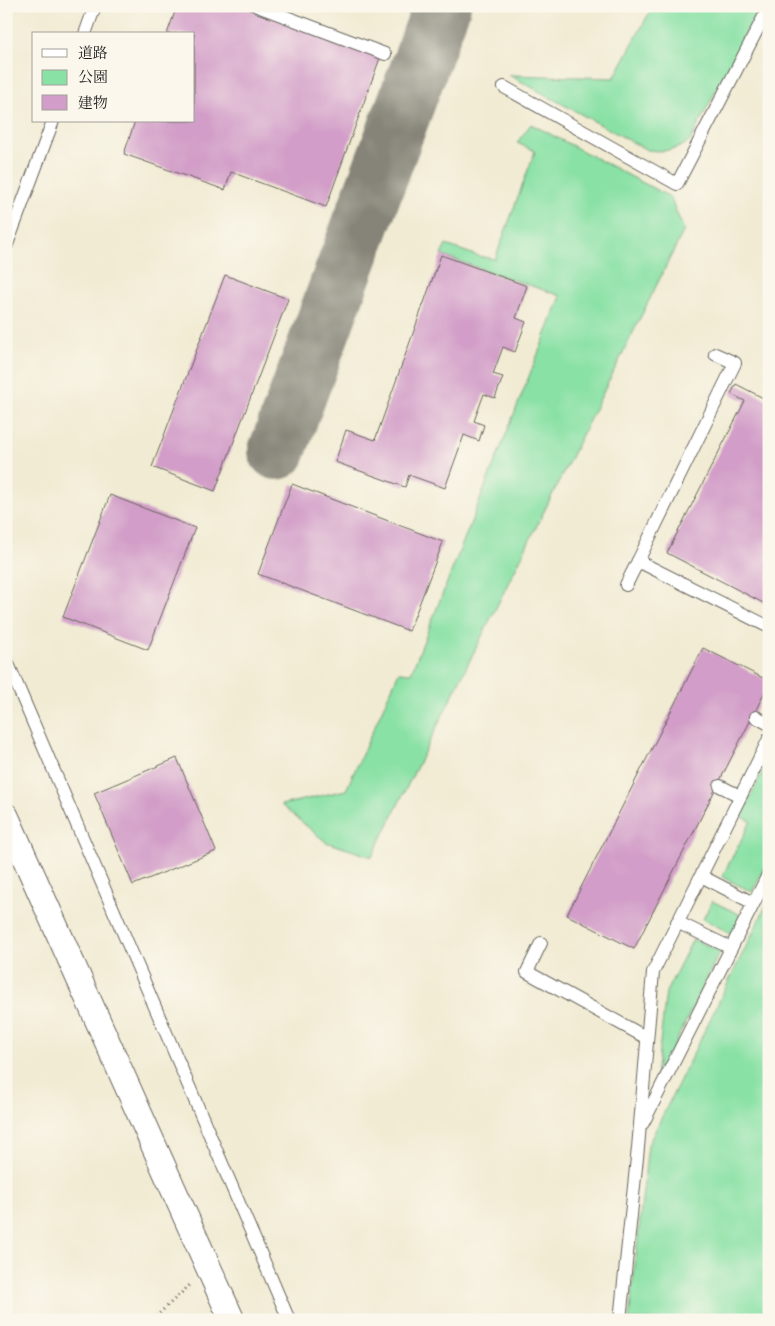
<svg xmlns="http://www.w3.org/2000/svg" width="775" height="1326" font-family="'Libre Caslon Text','Noto Serif JP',serif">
	<rect width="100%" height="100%" fill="#fbf7ec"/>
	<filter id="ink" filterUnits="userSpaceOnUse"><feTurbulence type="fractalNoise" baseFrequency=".02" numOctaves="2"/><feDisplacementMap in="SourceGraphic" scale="10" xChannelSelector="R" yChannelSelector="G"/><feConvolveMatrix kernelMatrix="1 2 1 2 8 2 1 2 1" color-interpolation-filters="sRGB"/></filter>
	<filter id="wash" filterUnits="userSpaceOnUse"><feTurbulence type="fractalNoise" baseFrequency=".0096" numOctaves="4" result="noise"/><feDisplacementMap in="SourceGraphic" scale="20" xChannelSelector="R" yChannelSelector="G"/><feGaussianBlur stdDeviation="1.12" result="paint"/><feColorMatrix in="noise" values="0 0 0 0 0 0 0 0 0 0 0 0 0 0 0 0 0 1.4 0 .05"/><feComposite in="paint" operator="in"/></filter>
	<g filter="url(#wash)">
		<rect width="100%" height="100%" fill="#f1ebd3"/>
		<!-- green -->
		<g fill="#89e1a5" stroke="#527e60">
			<path d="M653,6h107l-70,135c-14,10 -26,11 -43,9l-138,-75 105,3z"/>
			<path d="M531,124l139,73 14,33 -312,627 -46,-15 -45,-37 65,-15 53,-118 12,1 150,-377 -120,-41 5,-10 32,11 17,3 40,-108 -18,-8z"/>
			<path d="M769,758v101l-17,33 -30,-15 29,-56 -10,-5z"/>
			<path d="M769,900v420h-140l19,-175z"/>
			<path d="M712,901l29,14 -9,19 -29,-15z"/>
			<path d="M693,939l27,12 -65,134 11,-93z"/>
		</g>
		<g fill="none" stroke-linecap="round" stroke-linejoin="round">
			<!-- taxiway -->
			<path stroke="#868478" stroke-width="58" d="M277,451l165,-445"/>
		</g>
		<g id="blocks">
			<!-- building -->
			<g fill="#d29dc8">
				<path d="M177,6h62l141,52 -54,149 -95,-35 -6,18 -101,-36 11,-33h59v-87h-27z"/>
				<path d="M441,255l86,31 -11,32 10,4 -11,30 -12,-5 -10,27 10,3 -8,21 -11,-4 -10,27 10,4 -5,16 -15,-6 -19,53 -36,-13 -4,12 -70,-25 11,-32 29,10z"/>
				<path d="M225,275l63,24 -73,192 -63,-24z"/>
				<path d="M736,384l33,17v205l-102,-53 78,-152 -14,-7z"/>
				<path d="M292,484l151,58 -34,89 -151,-57z"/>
				<path d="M110,495l85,33 -47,122 -85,-33z"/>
				<path d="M703,648l66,33v3l-135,265 -67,-34z"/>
				<path d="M177,758l39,93 -83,34 -39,-92z"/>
			</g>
		</g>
	</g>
	<g filter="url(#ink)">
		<use href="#blocks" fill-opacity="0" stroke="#67645c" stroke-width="1"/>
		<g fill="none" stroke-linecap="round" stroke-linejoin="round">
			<!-- lane casing -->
			<g stroke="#67645c" stroke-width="14">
				<g id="lane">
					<path d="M257,6l128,48"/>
					<path d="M85,34l10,-28"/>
					<path d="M504,87l173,97 92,-177"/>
					<path d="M6,247l47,-126"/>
					<path d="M715,354l20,9 -97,198 131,66"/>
					<path d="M626,585l12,-24"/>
					<path d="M6,659l283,661"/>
					<path d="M756,717l13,7"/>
					<path d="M720,786l20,10"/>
					<path d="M701,876l52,27"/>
					<path d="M677,922l54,26"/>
					<path d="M541,943l-14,29 120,66"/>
					<path d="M643,1123l126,-250"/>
					<path d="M620,1320l18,-172 15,-176 116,-233"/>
				</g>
			</g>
			<!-- street casing -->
			<g stroke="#67645c" stroke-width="27">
				<path id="street" d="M6,816l226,504"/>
			</g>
			<!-- path -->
			<path stroke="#67645c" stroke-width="3" stroke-dasharray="1 4" stroke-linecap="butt" d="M152,1320l40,-37"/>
			<!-- lane -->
			<use href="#lane" stroke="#fff" stroke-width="12"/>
			<!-- street -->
			<use href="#street" stroke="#fff" stroke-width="25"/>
		</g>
	</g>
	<!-- margin -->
	<rect width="775" height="1326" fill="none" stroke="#fbf7ec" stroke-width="25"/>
	<!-- legend -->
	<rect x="32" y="32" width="162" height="90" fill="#fbf7ec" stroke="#a29f99"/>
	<rect x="42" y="49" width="25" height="8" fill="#ffffff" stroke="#a29f99"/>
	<text x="78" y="58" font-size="15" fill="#1c1c1c">道路</text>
	<rect x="42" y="70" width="25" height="15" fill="#89e1a5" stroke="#a29f99"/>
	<text x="78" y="82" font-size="15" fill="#1c1c1c">公園</text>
	<rect x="42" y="95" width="25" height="15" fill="#d29dc8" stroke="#a29f99"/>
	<text x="78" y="108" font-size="15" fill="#1c1c1c">建物</text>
</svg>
